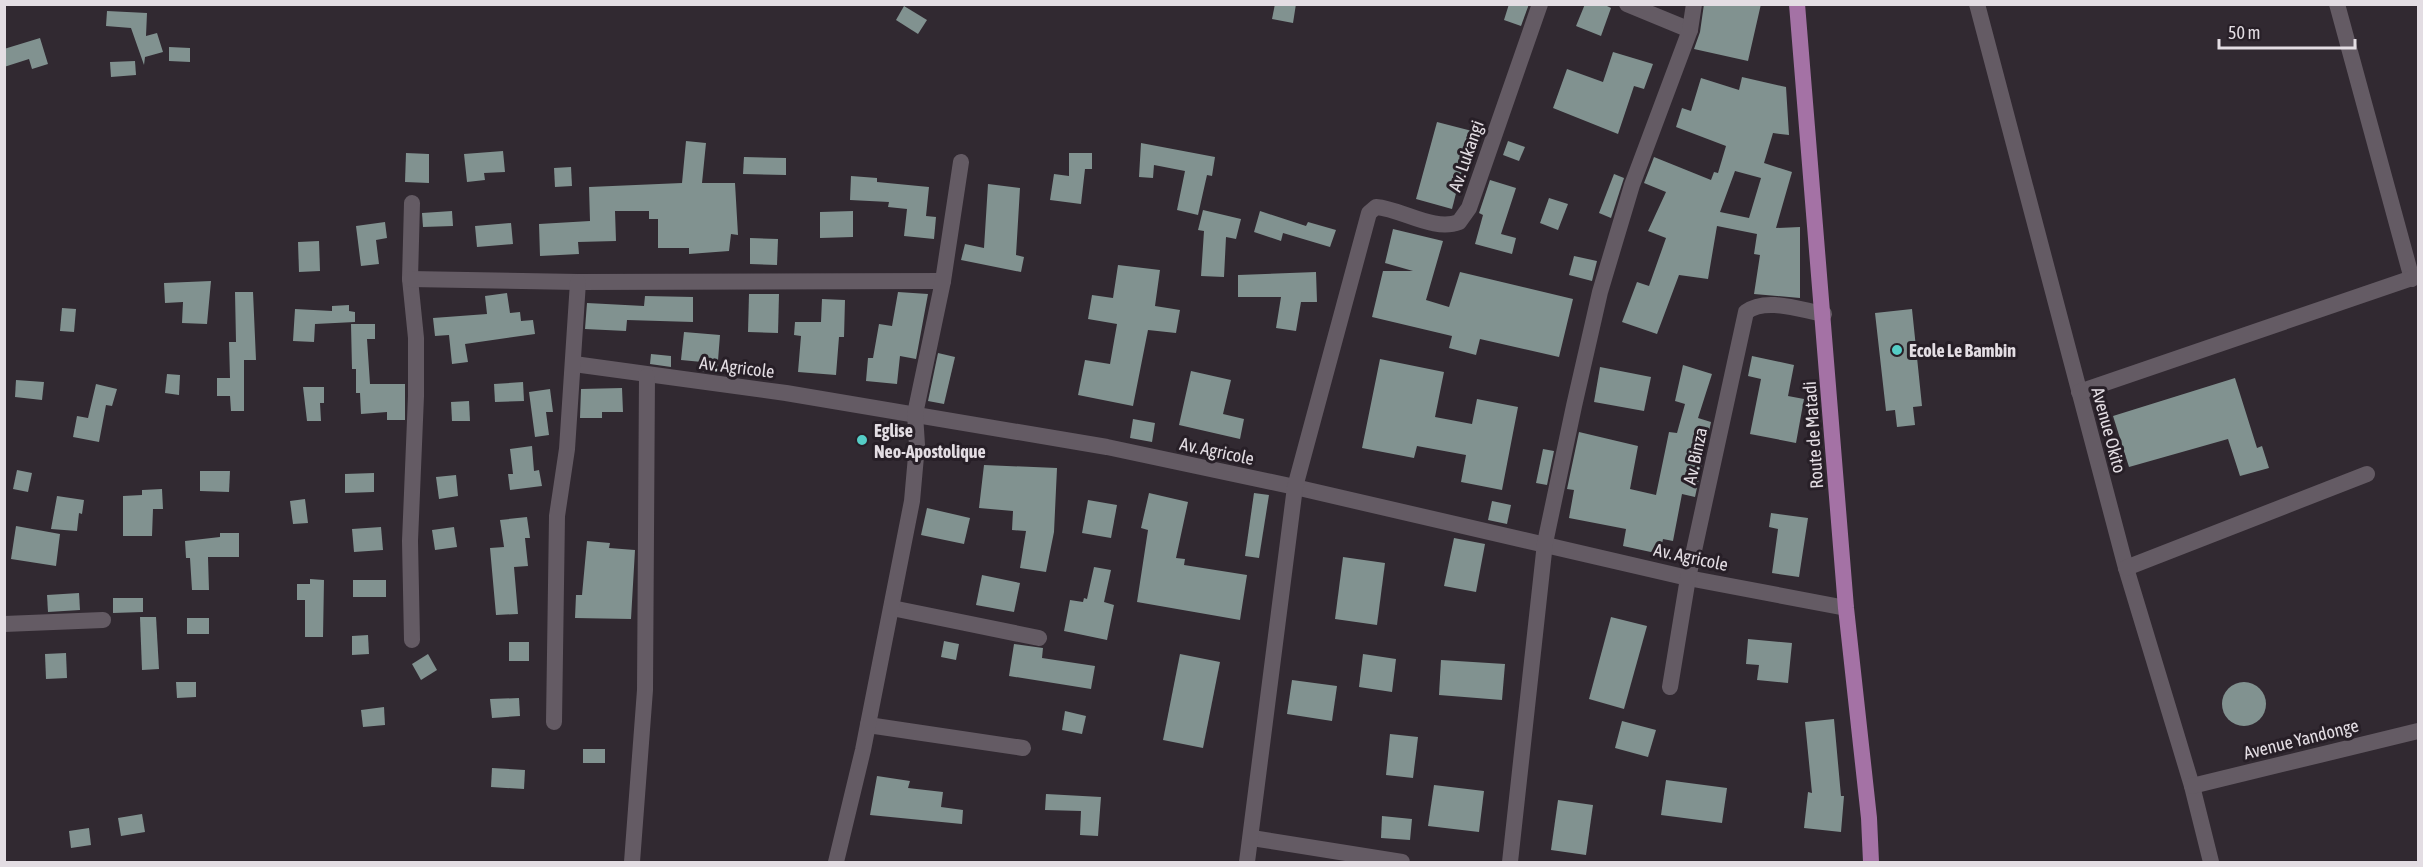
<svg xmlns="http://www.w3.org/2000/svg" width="2423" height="867" font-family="'Asap Condensed',sans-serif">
	<rect width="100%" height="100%" fill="#312931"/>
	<!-- building -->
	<g fill="#819290" fill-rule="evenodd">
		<path d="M1275,4h21l-3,19 -21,-4z"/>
		<path d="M1509,4h20l-8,22 -17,-6z"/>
		<path d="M1585,4h18l8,4 -10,28 -25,-10z"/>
		<path d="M1704,4h57l-13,57 -54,-12 6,-17z"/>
		<path d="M904,6l23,14 -9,14 -22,-14z"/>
		<path d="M107,11l40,2 -1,23 11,-3 6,19 -18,5 -1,8 -13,-37 -25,-2z"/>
		<path d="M40,38l8,26 -16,5 -3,-10 -25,8v-18z"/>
		<path d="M169,47l21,1v14l-21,-1z"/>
		<path d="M1613,52l40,12 -9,25 -10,-3 -16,48 -65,-26 14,-39 36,13z"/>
		<path d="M135,61l1,14 -25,2 -1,-15z"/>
		<path d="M1742,77l44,10 3,48 -16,-2 -9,30 28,9 -16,56 24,-1v71l-46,-4 6,-39 -6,-1 3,-20 -40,-8 -9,53 -29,-4 -22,59 -35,-12 15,-40 12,4 17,-48 -18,-7 18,-39 -22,-9 10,-26 57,23 3,-8 4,1 8,-27 -50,-19 6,-19 9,3 10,-33 38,12zM1735,171l26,7 -12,40 -29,-6z"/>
		<path d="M1437,122l35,9 -20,78 -36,-10z"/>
		<path d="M686,141l20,2 -4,40h33l3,52 -7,-1 -2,17 -40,3v-6h-31v-29h-9v-8h-34l1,30 -38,1 1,12 -39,2 -1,-32 51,-3 -1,-34 93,-4z"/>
		<path d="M1508,141l17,6 -6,14 -16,-6z"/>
		<path d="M1141,143l74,14 -3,19 -5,-1 -9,40 -21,-5 8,-39 -31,-6 -1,13 -14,-1z"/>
		<path d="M503,151l2,21 -21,1 1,7 -18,2 -3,-28z"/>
		<path d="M406,153l23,1v29l-24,-1z"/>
		<path d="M1069,153h23v16h-7l-4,35 -31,-4 4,-26 15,2z"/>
		<path d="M744,157l42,1v17l-43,-1z"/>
		<path d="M571,167l1,19 -17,1 -1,-19z"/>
		<path d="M1614,174l10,4 -13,40 -12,-5z"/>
		<path d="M851,176l26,2v4l52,5 -3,29 10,1 -2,22 -30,-3 3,-27 -19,-2 1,-5 -39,-2z"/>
		<path d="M1490,180l26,8 -15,46 15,4 -4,16 -37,-10 8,-29 -4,-2z"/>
		<path d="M988,184l32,4 -4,67 8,2 -3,15 -60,-12 4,-16 19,4z"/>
		<path d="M1549,198l19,6 -10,26 -18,-7z"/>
		<path d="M1203,210l38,9 -5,20 -10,-2 -2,40 -23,-1 3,-45 -6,-1z"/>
		<path d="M452,211l1,15 -30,1 -1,-14z"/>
		<path d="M853,211v26l-33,1v-26z"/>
		<path d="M1260,211l46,15 2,-4 28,8 -6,17 -47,-14 -2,8 -27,-9z"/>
		<path d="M385,222l2,16 -11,2 3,24 -18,2 -5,-40z"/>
		<path d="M511,223l2,21 -36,3 -2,-21z"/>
		<path d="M1393,229l50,12 -17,59 23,7 11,-35 113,27 -14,58 -79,-18 -4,16 -27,-7 3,-12 -80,-19 11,-46h30l-28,-8z"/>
		<path d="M750,238l28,1 -1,26 -27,-1z"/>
		<path d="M319,241l1,30 -21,1 -1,-30z"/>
		<path d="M1574,256l23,5 -5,20 -23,-6z"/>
		<path d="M1118,265l42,5 -5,36 25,4 -4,23 -28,-3 -15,76 -55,-11 7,-35 25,4 7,-40 -29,-5 4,-24 21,3z"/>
		<path d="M1316,272l1,30h-16l-5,29 -20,-3 5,-31h-43v-22z"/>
		<path d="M211,281l-4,43 -25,-1 1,-21 -18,1 -1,-20z"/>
		<path d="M235,292h18l3,68h-12v51h-13l-1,-15h-13v-18h13l-1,-36h7z"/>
		<path d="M898,292l30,2 -12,65 -16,-3 -3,28 -31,-3 2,-23h5l6,-34 13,2z"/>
		<path d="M507,293l3,20 10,-1 1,9 12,-1 2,14 -70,10 3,18 -16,2 -3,-29 -14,1 -2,-18 54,-4 -2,-18z"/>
		<path d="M749,294h30l-1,39 -30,-1z"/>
		<path d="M645,296l48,1v25l-66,-2 -1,11 -41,-2 2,-26 57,3z"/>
		<path d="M822,299l23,1 -1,37h-5l-3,38 -38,-3 3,-36 -7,-1 1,-13h26z"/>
		<path d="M349,305v6l6,1v10l-40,2 -1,18 -21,-1 2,-32 37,2v-5z"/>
		<path d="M62,308l14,1 -2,23 -14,-1z"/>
		<path d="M1912,309l10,97 -9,1 2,18 -18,2 -2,-17 -9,1 -11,-98z"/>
		<path d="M351,324h24v15h-8l3,45h35v36h-18v-8l-26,2 -1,-21h-4v-24h-4z"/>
		<path d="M684,332l36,3 -3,38 -15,-2v-9l-21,-2z"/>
		<path d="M938,353l17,4 -11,47 -16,-3z"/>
		<path d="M651,354l20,2v11l-21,-3z"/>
		<path d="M1752,356l42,9 -6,31 16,3 -8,44 -46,-9 11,-55 -13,-3z"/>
		<path d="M1380,359l64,13 -9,45 37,7 5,-25 41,8 -16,83 -41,-8 5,-27 -49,-9 -3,12 -52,-10z"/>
		<path d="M1683,365l29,9 -14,44 13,4 -16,75 -13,-3 -9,47 -10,-2 -3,15 -37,-8 3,-17 -57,-11 5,-28 -7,-1 12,-57 59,14 -8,43 26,6 13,-63 8,1 8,-29 -10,-3z"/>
		<path d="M1600,367l51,10 -7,34 -50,-9z"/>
		<path d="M1191,371l40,9 -8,34 21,5 -4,20 -61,-14z"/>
		<path d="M167,374l13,1 -1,20 -14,-2z"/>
		<path d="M2235,378l22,70 5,-2 7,22 -29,8 -12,-37 -99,28 -16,-51z"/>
		<path d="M16,380l28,2 -2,18 -27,-3z"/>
		<path d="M523,382l1,19 -29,1 -1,-18z"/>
		<path d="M96,384l21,5 -5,17 -6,-1 -7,37 -26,-5 4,-21 11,2z"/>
		<path d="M303,387h21v16h-4l1,18h-14z"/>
		<path d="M622,388l1,24h-21v6h-22l1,-29z"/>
		<path d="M550,389l3,23h-7l3,23 -14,2 -6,-45z"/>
		<path d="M469,401l1,20h-18l-1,-19z"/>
		<path d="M1133,419l22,4 -3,19 -22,-4z"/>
		<path d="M532,446l2,25 5,-1 3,16 -32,4 -2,-16h5l-3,-25z"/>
		<path d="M1543,449l11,2 -7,34 -11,-2z"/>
		<path d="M984,465l73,3 -3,64 -8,40 -26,-4 6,-37 -14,-1 1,-19 -34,-3z"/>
		<path d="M17,470l15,3 -4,19 -15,-3z"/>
		<path d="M200,471h30l-1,21 -29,-1z"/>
		<path d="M374,473v19l-29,1v-19z"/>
		<path d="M456,475l2,21 -19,3 -3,-22z"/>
		<path d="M162,489l1,20h-10l-1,27h-29v-40l19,-1v-5z"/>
		<path d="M1149,493l39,9 -12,56 9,1 -1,6 63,10 -7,45 -103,-18 11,-72 -7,-2z"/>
		<path d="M1254,493l15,2 -10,63 -14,-2z"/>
		<path d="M57,496l27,4 -2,14 -3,-1 -2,18 -26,-2z"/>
		<path d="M305,499l3,24 -15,1 -3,-23z"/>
		<path d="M1088,500l29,5 -6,33 -29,-5z"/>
		<path d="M1492,501l19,4 -4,19 -19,-4z"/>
		<path d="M927,508l43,10 -6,26 -43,-9z"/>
		<path d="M1771,513l37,5 -9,59 -27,-4 6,-44 -9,-2z"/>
		<path d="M527,517l3,21h-5l3,28 -14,1 4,47 -22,1 -6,-67 14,-1 -4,-27z"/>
		<path d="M16,526l44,8 -4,32 -45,-7z"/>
		<path d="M381,527l2,23 -29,2 -2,-23z"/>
		<path d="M454,527l3,20 -22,3 -3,-20z"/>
		<path d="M220,533h19v24h-31l1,33h-17l-2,-32h-4l-1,-17 35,-4z"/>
		<path d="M1454,538l31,6 -9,48 -32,-6z"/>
		<path d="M587,541l23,2 -1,5 26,2 -4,69 -56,-1 1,-23h6z"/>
		<path d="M1343,557l42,6 -8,62 -42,-6z"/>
		<path d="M1094,567l17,3 -7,32 10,3 -7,35 -43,-9 6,-31 13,2 1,-4 3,1z"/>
		<path d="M982,575l38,8 -6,29 -38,-7z"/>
		<path d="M310,579l14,1 -1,57h-18v-37h-8v-16h13z"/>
		<rect x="353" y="580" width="33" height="17"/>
		<path d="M79,593l1,17 -32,2 -1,-17z"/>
		<path d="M113,598h30v14l-30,1z"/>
		<path d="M140,617h16l3,52 -17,1z"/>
		<path d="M1611,617l36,9 -23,83 -35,-10z"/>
		<rect x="187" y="618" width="22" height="16"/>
		<path d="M368,635l1,19 -17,1v-19z"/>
		<path d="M1748,639l44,4 -4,40 -31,-3 2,-15 -13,-1z"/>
		<path d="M944,641l15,3 -3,16 -15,-3z"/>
		<rect x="509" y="642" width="20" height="19"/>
		<path d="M1014,644l29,4 -1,10 53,8 -4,23 -82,-13z"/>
		<path d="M66,653l1,25 -21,1 -1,-25z"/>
		<path d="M428,654l9,16 -16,10 -9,-16z"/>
		<path d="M1180,654l40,8 -17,86 -40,-8z"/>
		<path d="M1363,654l33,5 -4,33 -33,-5z"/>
		<path d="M1441,660l64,4 -3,36 -63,-5z"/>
		<path d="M1292,680l45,6 -5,35 -45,-7z"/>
		<circle cx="2244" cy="704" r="22"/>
		<path d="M176,682h20v15l-19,1z"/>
		<path d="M519,698l1,18 -28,2 -2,-19z"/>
		<path d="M384,707l1,18 -22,2 -2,-17z"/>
		<path d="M1065,711l21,5 -4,18 -20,-4z"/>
		<path d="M1834,719l7,77h3l-3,36 -37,-4 4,-36 4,1 -7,-71z"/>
		<path d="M1622,721l34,9 -8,27 -33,-9z"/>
		<path d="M1390,734l28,3 -5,41 -27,-3z"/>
		<rect x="583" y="749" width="22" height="14"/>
		<path d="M492,768l33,2 -1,19 -33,-2z"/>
		<path d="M877,776l33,5 -2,7 35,4 -2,15 22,3 -1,14 -92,-9z"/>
		<path d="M1666,780l61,8 -5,35 -61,-8z"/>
		<path d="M1434,785l50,6 -5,41 -51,-6z"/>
		<path d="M1046,794l55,3 -3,39 -18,-1 1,-24 -36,-1z"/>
		<path d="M1558,800l35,5 -7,50 -35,-5z"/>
		<path d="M142,814l3,18 -24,4 -3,-18z"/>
		<path d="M1382,816l30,3 -2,21 -29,-2z"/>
		<path d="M89,828l2,17 -20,3 -2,-17z"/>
	</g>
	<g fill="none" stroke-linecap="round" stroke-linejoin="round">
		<!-- minor -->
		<g stroke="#645b64" stroke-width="16">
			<path d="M1627,4l63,26"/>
			<path d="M1977,4l149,564 66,218 19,76"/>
			<path d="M2337,4l75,275"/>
			<path d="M412,203l-2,76 6,59v58l-6,145 2,99"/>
			<path d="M410,279l168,3 365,-1"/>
			<path d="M574,364l212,29 321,54 188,40 393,91 158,30"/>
			<path d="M2079,392l339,-116"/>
			<path d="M2126,568l241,-94"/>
			<path d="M892,608l147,30"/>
			<path d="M4,624l99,-4"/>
			<path d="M1670,687l18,-109 58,-266c20,-15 54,-2 78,2"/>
			<path d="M554,722l3,-206 10,-67 11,-167"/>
			<path d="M868,725l155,23"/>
			<path d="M2192,786l226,-55"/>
			<path d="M1252,838l150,24"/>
			<path d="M632,862l13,-172 2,-314"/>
			<path d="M836,862l27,-112 49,-249 5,-56 -2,-31 28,-133 18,-119"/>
			<path d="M1247,862l48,-375 74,-274 7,-6c26,2 58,25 83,15l10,-14 71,-204"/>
			<path d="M1510,862l35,-319 29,-137 26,-114 32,-107 58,-155 4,-26"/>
		</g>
		<!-- primary -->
		<path stroke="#a472a5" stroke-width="16" d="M1797,4l49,604 23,210 2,44"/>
	</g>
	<!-- markers -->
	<g fill="#55cdc6" stroke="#271f27" stroke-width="2">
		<circle cx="1897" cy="350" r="6"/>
		<circle cx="862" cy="440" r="6"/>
	</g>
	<g text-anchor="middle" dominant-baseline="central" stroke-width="6" stroke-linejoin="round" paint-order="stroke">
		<!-- street labels -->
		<g font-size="18" fill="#e3dde3" stroke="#271f27">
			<text transform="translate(1466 156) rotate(-71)">Av. Lukangi</text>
			<text transform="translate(737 367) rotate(7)">Av. Agricole</text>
			<text transform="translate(2109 430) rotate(75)">Avenue Okito</text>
			<text transform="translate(1813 435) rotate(-94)">Route de Matadi</text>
			<text transform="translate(1217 451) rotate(12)">Av. Agricole</text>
			<text transform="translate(1695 456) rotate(-78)">Av. Binza</text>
			<text transform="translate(1691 557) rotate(12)">Av. Agricole</text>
			<text transform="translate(2301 739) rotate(-14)">Avenue Yandonge</text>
		</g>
		<!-- poi labels -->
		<g font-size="18" font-weight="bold" fill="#e3dde3" stroke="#271f27" text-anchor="start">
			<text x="1909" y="350">Ecole Le Bambin</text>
			<text x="874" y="430">Eglise<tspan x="874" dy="21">Neo-Apostolique</tspan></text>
		</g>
	</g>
	<!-- border -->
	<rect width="2423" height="867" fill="none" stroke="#e3dde3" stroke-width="12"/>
	<!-- scale -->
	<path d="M2219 39v9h136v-9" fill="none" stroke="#e3dde3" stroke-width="3"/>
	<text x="2228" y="39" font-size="18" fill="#e3dde3" stroke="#271f27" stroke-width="4.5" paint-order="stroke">50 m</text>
</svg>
